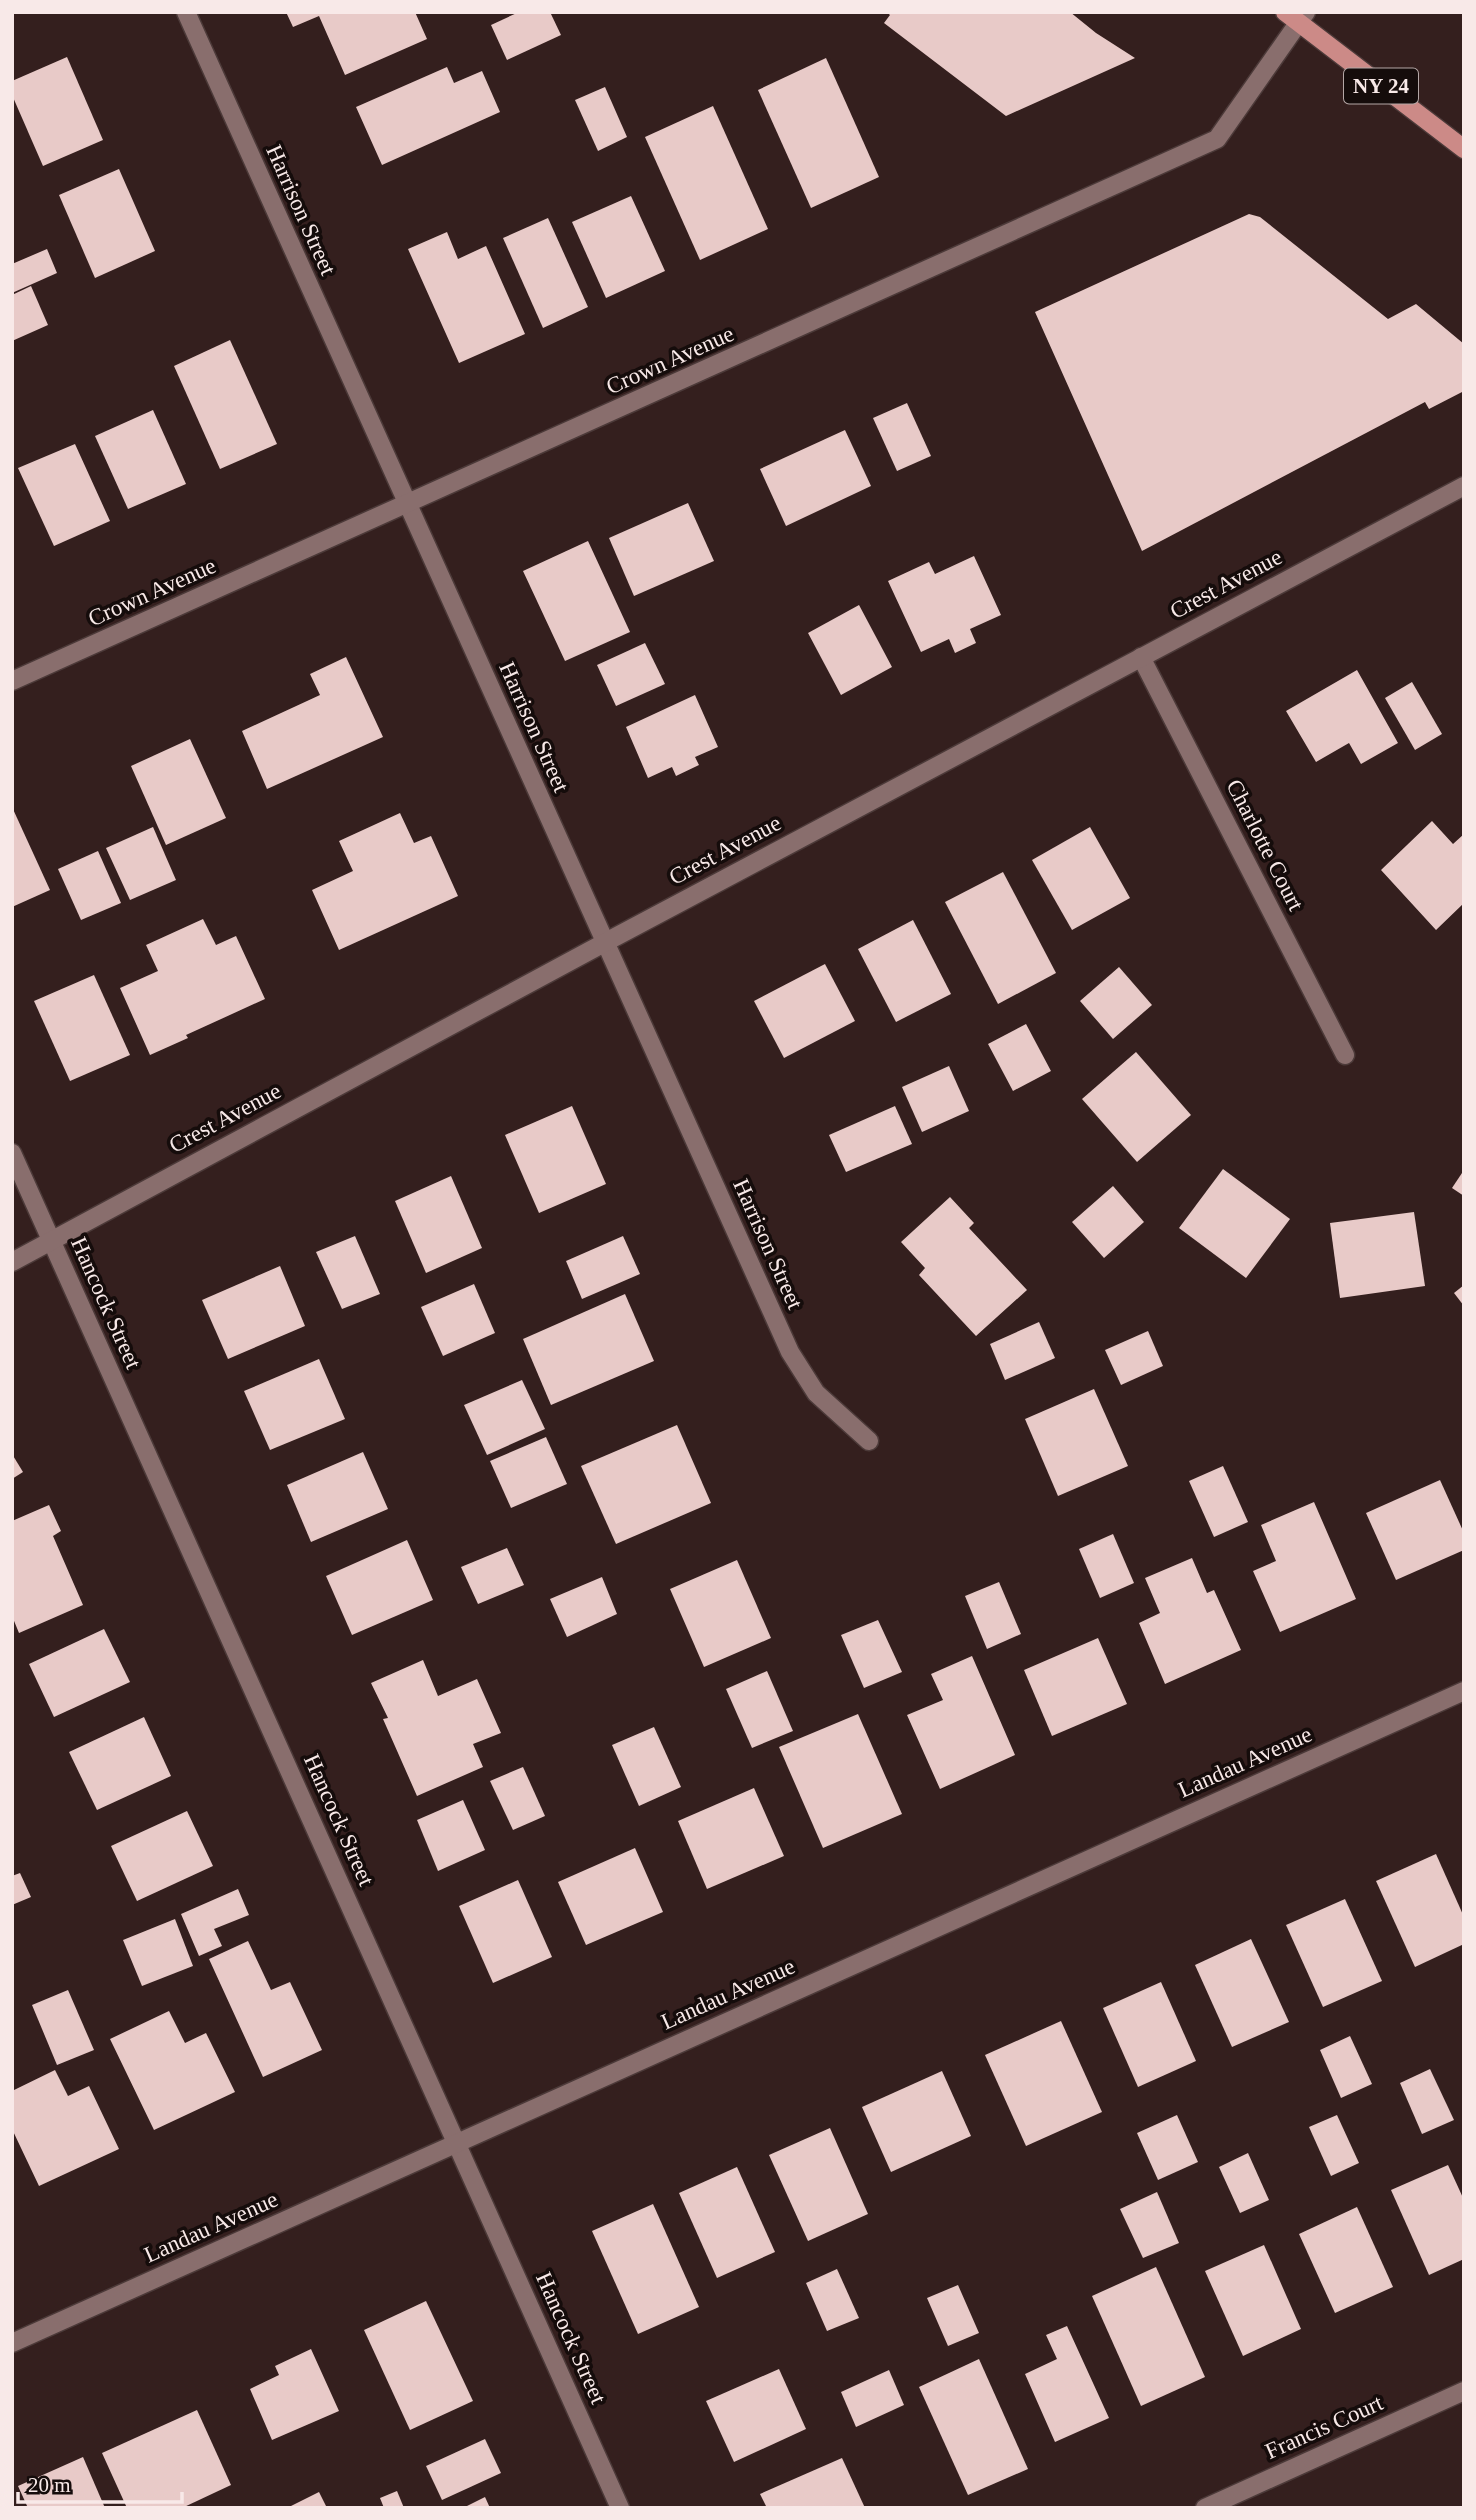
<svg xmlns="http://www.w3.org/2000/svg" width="1476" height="2520" font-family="Georgia,serif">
	<rect width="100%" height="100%" fill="#341f1e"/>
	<!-- building -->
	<g fill="#e8cac8">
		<path d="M286,12h129l12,27 -82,36 -26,-59 -26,11z"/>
		<path d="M519,12h31l11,23 -54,25 -16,-35z"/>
		<path d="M887,12h183l26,21 39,25 -129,58 -122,-93 6,-8z"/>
		<path d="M67,57l36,83 -60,26 -31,-71v-14z"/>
		<path d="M826,58l53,119 -68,31 -53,-118z"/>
		<path d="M447,67l7,16 28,-12 18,41 -118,53 -26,-58z"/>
		<path d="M605,87l22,50 -29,14 -23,-51z"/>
		<path d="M713,106l55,123 -68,31 -55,-123z"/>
		<path d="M119,169l36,82 -60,27 -36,-83z"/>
		<path d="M631,196l34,75 -59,27 -34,-76z"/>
		<path d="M1249,214l11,3 128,102 28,-15 48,40v47l-35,18 -4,-7 -283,149 -107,-239z"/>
		<path d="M548,218l40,89 -45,21 -40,-90z"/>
		<path d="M447,232l11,27 28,-13 39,88 -66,29 -51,-114z"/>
		<path d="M47,249l10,24 -45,20v-29z"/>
		<path d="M31,286l17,39 -36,16v-46z"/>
		<path d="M230,340l47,104 -57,25 -46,-103z"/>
		<path d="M907,403l24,53 -34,15 -24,-53z"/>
		<path d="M153,410l33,74 -58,25 -33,-73z"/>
		<path d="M845,430l26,56 -85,40 -26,-57z"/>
		<path d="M75,444l35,77 -56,25 -36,-78z"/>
		<path d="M688,503l26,58 -80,35 -25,-58z"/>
		<path d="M588,541l42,91 -65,29 -42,-90z"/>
		<path d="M974,556l27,59 -31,14 6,14 -21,10 -6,-14 -28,13 -33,-71 41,-19 6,12z"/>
		<path d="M859,605l33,62 -51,28 -33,-62z"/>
		<path d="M645,643l20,41 -49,22 -19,-41z"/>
		<path d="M346,657l37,80 -116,52 -25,-58 78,-36 -10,-21z"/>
		<path d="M1357,670l41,73 -37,21 -12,-21 -33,19 -30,-51z"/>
		<path d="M1412,682l30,52 -27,16 -30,-52z"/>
		<path d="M695,695l23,52 -23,10 4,8 -23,11 -4,-9 -24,11 -22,-51z"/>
		<path d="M190,739l36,79 -60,27 -35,-79z"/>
		<path d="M12,807l38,83 -38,17z"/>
		<path d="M400,813l14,30 17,-7 27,60 -119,54 -27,-60 41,-19 -14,-30z"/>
		<path d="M1432,821l21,23 11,-10v69l-28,27 -55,-60z"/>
		<path d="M153,827l23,53 -46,20 -24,-52z"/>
		<path d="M1090,827l40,71 -58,32 -40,-70z"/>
		<path d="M98,851l23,52 -40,17 -23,-51z"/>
		<path d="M1003,872l53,101 -58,31 -53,-102z"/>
		<path d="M203,919l13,26 20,-9 29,63 -79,36 2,3 -38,17 -30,-67 38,-17 -12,-26z"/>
		<path d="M913,920l38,74 -55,28 -38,-73z"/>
		<path d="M825,964l30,57 -71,37 -30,-57z"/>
		<path d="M1119,967l33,38 -39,34 -33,-38z"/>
		<path d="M94,975l36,80 -60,26 -36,-80z"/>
		<path d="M1026,1024l25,47 -38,20 -25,-47z"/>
		<path d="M1136,1052l55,63 -54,47 -55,-63z"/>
		<path d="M949,1066l20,45 -47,21 -20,-45z"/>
		<path d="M572,1106l34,78 -67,29 -34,-78z"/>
		<path d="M895,1106l17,38 -66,28 -17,-37z"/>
		<path d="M1223,1169l67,50 -44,59 -67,-50z"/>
		<path d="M1464,1170v26l-12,-8z"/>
		<path d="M451,1176l31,72 -56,25 -31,-72z"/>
		<path d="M1113,1186l31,36 -40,36 -32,-36z"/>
		<path d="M950,1197l24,26 -5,5 58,62 -51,46 -57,-61 6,-7 -24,-26z"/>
		<path d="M1414,1212l11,74 -85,12 -10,-75z"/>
		<path d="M355,1236l25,58 -38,15 -26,-57z"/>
		<path d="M623,1236l17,38 -58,25 -16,-38z"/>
		<path d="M280,1266l25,60 -77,33 -26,-59z"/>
		<path d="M474,1284l21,49 -52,23 -22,-49z"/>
		<path d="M1464,1285v21l-10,-13z"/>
		<path d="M625,1294l29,67 -103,44 -28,-66z"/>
		<path d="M1039,1322l16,36 -50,22 -15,-36z"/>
		<path d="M1148,1331l15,35 -42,19 -16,-35z"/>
		<path d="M319,1359l26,60 -75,31 -26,-59z"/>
		<path d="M522,1380l23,49 -58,26 -23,-50z"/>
		<path d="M1094,1389l34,77 -70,30 -33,-77z"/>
		<path d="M677,1425l34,78 -95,41 -35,-78z"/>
		<path d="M546,1437l21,47 -56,24 -21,-47z"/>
		<path d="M363,1452l25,57 -77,33 -24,-57z"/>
		<path d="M12,1454l11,18 -11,7z"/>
		<path d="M1223,1466l25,56 -34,15 -25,-56z"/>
		<path d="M1440,1480l24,53v17l-68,30 -30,-67z"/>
		<path d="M1314,1502l42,97 -76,33 -27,-61 23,-10 -15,-36z"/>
		<path d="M49,1505l12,26 -8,5 30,69 -64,28 -7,-17v-95z"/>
		<path d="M1113,1534l21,49 -34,15 -21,-49z"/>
		<path d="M407,1540l26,60 -81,35 -26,-59z"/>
		<path d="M507,1548l17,37 -46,19 -17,-37z"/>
		<path d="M1192,1558l15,35 7,-3 27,60 -76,34 -26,-61 21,-10 -15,-35z"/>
		<path d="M737,1560l34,78 -67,29 -34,-78z"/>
		<path d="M602,1577l15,37 -50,23 -17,-38z"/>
		<path d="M999,1582l22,52 -34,15 -22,-53z"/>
		<path d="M878,1620l24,52 -38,16 -23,-53z"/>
		<path d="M104,1629l26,53 -76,35 -25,-53z"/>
		<path d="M1098,1638l29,66 -75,32 -28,-66z"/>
		<path d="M972,1656l43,99 -75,34 -33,-74 36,-15 -12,-26z"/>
		<path d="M423,1660l15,36 39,-17 24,54 -28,11 10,23 -66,29 -34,-77 5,-1 -17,-35z"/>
		<path d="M767,1671l26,60 -41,17 -26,-59z"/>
		<path d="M858,1714l44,100 -79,34 -44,-101z"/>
		<path d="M144,1717l27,59 -74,34 -28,-58z"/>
		<path d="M654,1727l27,60 -42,19 -27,-61z"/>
		<path d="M523,1767l22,49 -32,14 -23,-49z"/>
		<path d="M754,1788l30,68 -77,33 -29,-68z"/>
		<path d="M463,1800l22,50 -47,21 -21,-51z"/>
		<path d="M187,1811l26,55 -76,35 -26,-55z"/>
		<path d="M635,1848l28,64 -77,33 -28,-63z"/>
		<path d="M1436,1854l28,63v27l-49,23 -39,-86z"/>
		<path d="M20,1873l11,24 -19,8v-29z"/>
		<path d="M518,1880l34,77 -59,26 -34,-77z"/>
		<path d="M238,1889l11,26 -35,14 8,17 -23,10 -18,-42z"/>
		<path d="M1345,1899l37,82 -59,26 -37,-82z"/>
		<path d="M175,1919l18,47 -51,20 -19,-46z"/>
		<path d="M1251,1939l38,83 -57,25 -37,-82z"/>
		<path d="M248,1941l23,49 19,-8 32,68 -59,27 -54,-118z"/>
		<path d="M1161,1982l35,79 -58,26 -35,-79z"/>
		<path d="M68,1990l26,60 -37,15 -25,-60z"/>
		<path d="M169,2011l16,32 21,-10 29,59 -81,38 -44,-91z"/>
		<path d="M1061,2021l41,91 -76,34 -41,-91z"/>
		<path d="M1350,2036l22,48 -31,14 -21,-48z"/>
		<path d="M1430,2069l24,51 -32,14 -22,-51z"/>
		<path d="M55,2070l13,26 21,-10 30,63 -80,37 -27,-57v-38z"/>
		<path d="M942,2071l29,65 -80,36 -29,-65z"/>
		<path d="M1177,2115l21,47 -40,18 -21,-47z"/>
		<path d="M1337,2115l22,48 -28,13 -22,-49z"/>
		<path d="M830,2128l38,86 -60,27 -39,-86z"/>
		<path d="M1248,2153l21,47 -29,13 -21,-46z"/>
		<path d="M1448,2165l16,35v59l-35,16 -38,-85z"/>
		<path d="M737,2167l38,85 -58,26 -38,-85z"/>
		<path d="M1157,2192l22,51 -36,15 -23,-49z"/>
		<path d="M653,2204l46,103 -61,27 -46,-103z"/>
		<path d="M1357,2207l36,80 -58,26 -36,-79z"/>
		<path d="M1264,2245l37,84 -58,27 -38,-85z"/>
		<path d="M1156,2267l49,110 -64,29 -49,-110z"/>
		<path d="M837,2269l22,49 -32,13 -21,-48z"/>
		<path d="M958,2285l21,48 -31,13 -21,-48z"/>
		<path d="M426,2301l47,100 -63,29 -46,-100z"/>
		<path d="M1067,2326l42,92 -54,24 -30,-68 32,-15 -11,-24z"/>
		<path d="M311,2349l28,62 -67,29 -22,-51 29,-14 -4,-9z"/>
		<path d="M979,2359l49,110 -60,26 -49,-108z"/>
		<path d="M779,2369l27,60 -72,33 -28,-61z"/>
		<path d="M889,2370l15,35 -48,22 -15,-35z"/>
		<path d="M197,2410l34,75 -49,23h-55l-25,-55z"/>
		<path d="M485,2439l16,34 -59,27 -16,-34z"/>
		<path d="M83,2457l22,51h-77l-10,-22z"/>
		<path d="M842,2458l23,50h-98l-7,-14z"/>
		<path d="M397,2491l7,17h-20l-4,-10z"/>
		<path d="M319,2492l8,16h-40z"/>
		<path d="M485,2497l5,11h-27z"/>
	</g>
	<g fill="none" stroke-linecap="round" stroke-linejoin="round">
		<!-- minor casing -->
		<g stroke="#4c3a39" stroke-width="21">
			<g id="minor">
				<path d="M186,12l604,1340 26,41 53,48"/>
				<path d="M1141,657l204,398"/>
				<path d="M12,681l1205,-542 89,-127"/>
				<path d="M12,1153l608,1355"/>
				<path d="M12,1262l592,-319 860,-457"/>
				<path d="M1205,2508l259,-117"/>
			</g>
		</g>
		<!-- tertiary casing -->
		<g stroke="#4c3a39" stroke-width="21">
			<path id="tertiary" d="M12,2343l1452,-652"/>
		</g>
		<!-- primary casing -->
		<g stroke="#4c3a39" stroke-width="21">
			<path id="primary" d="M1285,12l179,137"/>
		</g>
		<!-- minor -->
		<use href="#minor" stroke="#896e6d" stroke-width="18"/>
		<!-- tertiary -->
		<use href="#tertiary" stroke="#896e6d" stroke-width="18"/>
		<!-- primary -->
		<use href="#primary" stroke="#cc8a87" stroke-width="18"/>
	</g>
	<g text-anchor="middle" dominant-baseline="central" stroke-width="7" stroke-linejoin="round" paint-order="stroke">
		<!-- shield labels -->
		<rect fill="#150c0b" stroke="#b4a7a6" stroke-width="2" x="1344" y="68.5" width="74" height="35" rx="5"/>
		<g font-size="21" font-weight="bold" fill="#f8e9e8">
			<text x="1381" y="86">NY 24</text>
		</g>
		<!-- street labels -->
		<g font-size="23" fill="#f8e9e8" stroke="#150c0b">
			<text transform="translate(301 210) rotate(66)">Harrison Street</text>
			<text transform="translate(670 360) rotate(-24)">Crown Avenue</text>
			<text transform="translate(1226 584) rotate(-28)">Crest Avenue</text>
			<text transform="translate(152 592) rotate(-24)">Crown Avenue</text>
			<text transform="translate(534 727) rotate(66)">Harrison Street</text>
			<text transform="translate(1265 845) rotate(63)">Charlotte Court</text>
			<text transform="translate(725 850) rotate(-28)">Crest Avenue</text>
			<text transform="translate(225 1118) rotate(-28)">Crest Avenue</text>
			<text transform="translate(768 1244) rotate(66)">Harrison Street</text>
			<text transform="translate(106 1303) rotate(66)">Hancock Street</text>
			<text transform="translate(1245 1762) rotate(-24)">Landau Avenue</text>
			<text transform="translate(339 1820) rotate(66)">Hancock Street</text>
			<text transform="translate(728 1994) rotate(-24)">Landau Avenue</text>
			<text transform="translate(211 2227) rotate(-24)">Landau Avenue</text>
			<text transform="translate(571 2338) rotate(66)">Hancock Street</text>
			<text transform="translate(1324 2427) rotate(-24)">Francis Court</text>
		</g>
	</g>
	<!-- border -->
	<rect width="1476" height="2520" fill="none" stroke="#f8e9e8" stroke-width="28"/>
	<!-- scale -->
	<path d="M18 2492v10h164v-10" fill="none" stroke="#f8e9e8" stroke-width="3.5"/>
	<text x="28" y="2492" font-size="21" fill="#f8e9e8" stroke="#150c0b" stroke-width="5" paint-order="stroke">20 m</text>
</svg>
